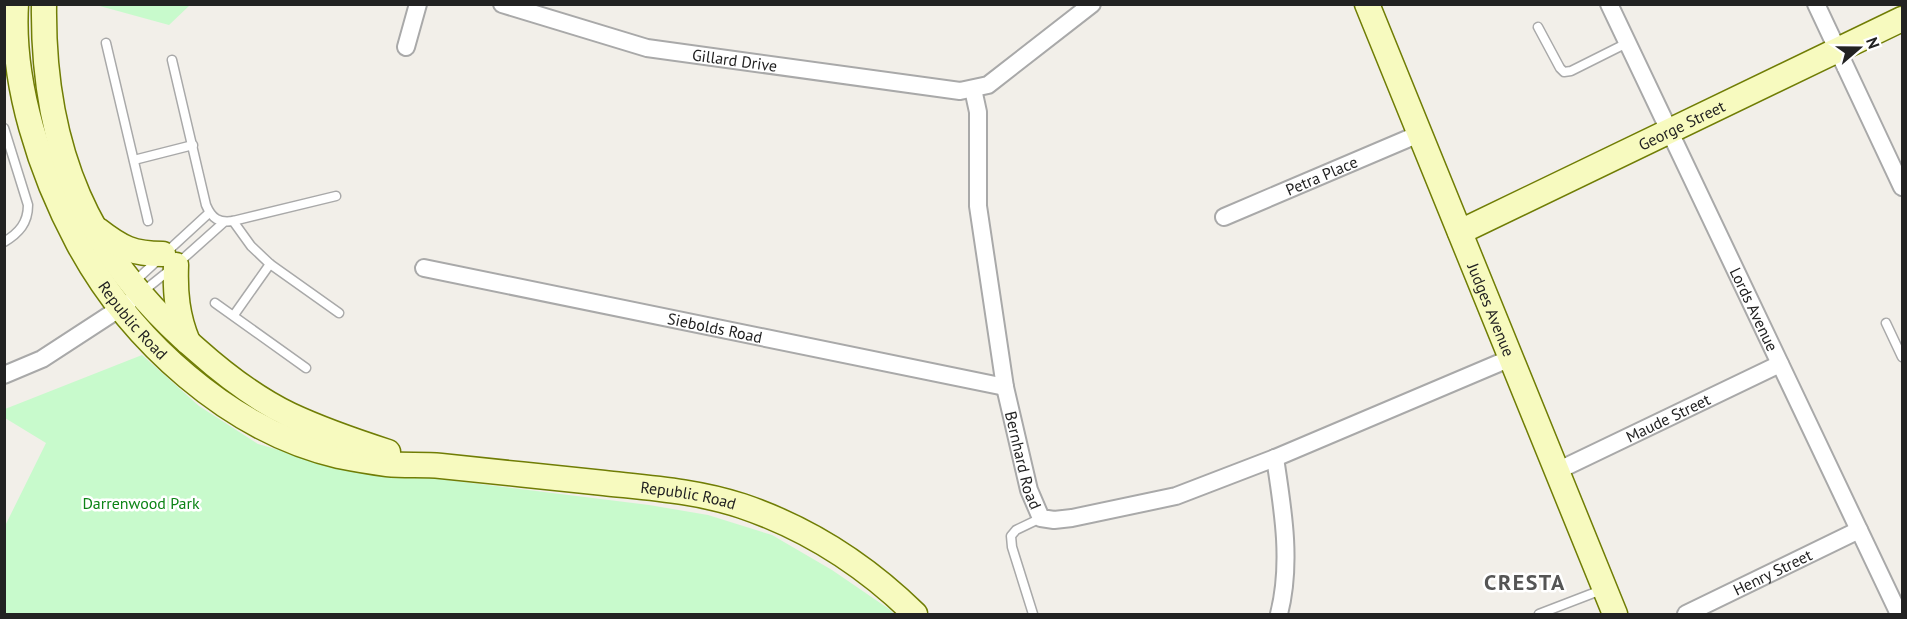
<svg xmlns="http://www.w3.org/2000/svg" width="1907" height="619" font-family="'PT Sans',sans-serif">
	<rect width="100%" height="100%" fill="#f2efe9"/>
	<!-- park -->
	<g fill="#c8facc">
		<path d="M96,5h94l-21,20z"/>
		<path d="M142,355l57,51 59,38 76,22 315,39 59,10 64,20 60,35 57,39 5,5h-889l-1,-86 42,-85 -41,-25v-9z"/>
	</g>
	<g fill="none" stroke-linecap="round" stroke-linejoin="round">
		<!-- lane casing -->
		<g stroke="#a9a9a9" stroke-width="11">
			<g id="lane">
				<path d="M1538,27l22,41 4,4 7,-1 56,-28"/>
				<path d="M106,43l42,178"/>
				<path d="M172,60l34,145c6,14 13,18 27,16l103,-25"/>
				<path d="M4,128l24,77c0,18 -9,28 -24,37"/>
				<path d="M134,160l59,-15"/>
				<path d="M233,221l18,25 19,18 69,49"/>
				<path d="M134,282l75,-69"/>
				<path d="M141,293l35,-28 47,-42"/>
				<path d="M215,303l91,65"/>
				<path d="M234,315l36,-51"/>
				<path d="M1886,323l16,34"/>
				<path d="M1033,614l-21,-67 -1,-11 5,-6 25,-12"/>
				<path d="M1539,614l65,-25"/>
			</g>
		</g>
		<!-- street casing -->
		<g stroke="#a9a9a9" stroke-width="20">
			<g id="street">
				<path id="s1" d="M502,4l145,44 313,43 28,-6 104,-81"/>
				<path id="s2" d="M1609,4l290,610"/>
				<path d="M1816,4l86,183"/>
				<path d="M406,47l12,-43"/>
				<path id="s3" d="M973,89l5,23v94l27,181 24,103 12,28 13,2 18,-2 104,-22 99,-38 236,-100"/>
				<path id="s4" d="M1224,217l195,-83"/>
				<path id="s5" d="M424,268l581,119"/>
				<path d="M4,375l38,-16 86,-56"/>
				<path d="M1275,458c8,52 17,105 4,156"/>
				<path id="s6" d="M1557,471l223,-107"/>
				<path id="s7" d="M1686,614l173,-84"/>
			</g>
		</g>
		<!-- secondary casing -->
		<g stroke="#707d05" stroke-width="27">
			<g id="secondary">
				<path id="s8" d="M16,4c-5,80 25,170 62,239 52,97 152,188 261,213 15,3 32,6 48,8 18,2 36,0 54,2 54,6 109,11 163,17 46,5 93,8 138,23 65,22 124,60 173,108"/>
				<path d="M44,4c-2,144 43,252 153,346 28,25 58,48 93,65 32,15 64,26 98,37"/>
				<path id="s9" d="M1367,4l248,610"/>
				<path d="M98,230c23,18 35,24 65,24"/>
				<path id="s10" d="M1460,232l442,-213"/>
				<path d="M176,265c-1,27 1,51 12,77"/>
			</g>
		</g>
		<!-- lane -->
		<use href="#lane" stroke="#fff" stroke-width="8"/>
		<!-- street -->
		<use href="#street" stroke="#fff" stroke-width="16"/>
		<!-- secondary -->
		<use href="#secondary" stroke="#f7fabf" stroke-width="24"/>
	</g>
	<g text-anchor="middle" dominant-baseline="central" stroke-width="5" stroke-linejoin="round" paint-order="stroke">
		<!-- street labels -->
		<g font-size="16" fill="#222" stroke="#fff">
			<text stroke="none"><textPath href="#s1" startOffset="240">Gillard Drive</textPath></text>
			<text stroke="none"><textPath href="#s10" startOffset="246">George Street</textPath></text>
			<text stroke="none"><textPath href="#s4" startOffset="106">Petra Place</textPath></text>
			<text stroke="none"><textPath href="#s9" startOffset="330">Judges Avenue</textPath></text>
			<text stroke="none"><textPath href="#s2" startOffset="338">Lords Avenue</textPath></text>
			<text stroke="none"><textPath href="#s8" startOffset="345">Republic Road</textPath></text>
			<text stroke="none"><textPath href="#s5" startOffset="297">Siebolds Road</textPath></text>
			<text stroke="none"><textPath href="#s6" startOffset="123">Maude Street</textPath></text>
			<text stroke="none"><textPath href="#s3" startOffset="376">Bernhard Road</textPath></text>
			<text stroke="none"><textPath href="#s8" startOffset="948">Republic Road</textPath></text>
			<text stroke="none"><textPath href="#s7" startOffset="96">Henry Street</textPath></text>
		</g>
		<!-- park labels -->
		<g font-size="16" fill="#0c8416" stroke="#fff">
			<text x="141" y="503">Darrenwood Park</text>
		</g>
		<!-- district labels -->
		<g font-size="22" font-weight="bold" letter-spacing="1.5" fill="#555" stroke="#fff">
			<text x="1525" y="582">CRESTA</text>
		</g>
	</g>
	<!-- border -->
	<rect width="1907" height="619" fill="none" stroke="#222222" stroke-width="12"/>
	<!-- north arrow -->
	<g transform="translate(1859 48) rotate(70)" stroke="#ffffff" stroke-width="4.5" paint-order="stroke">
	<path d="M0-4.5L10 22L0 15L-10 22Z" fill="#222222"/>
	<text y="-9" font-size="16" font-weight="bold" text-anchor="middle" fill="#222222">N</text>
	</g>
</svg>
